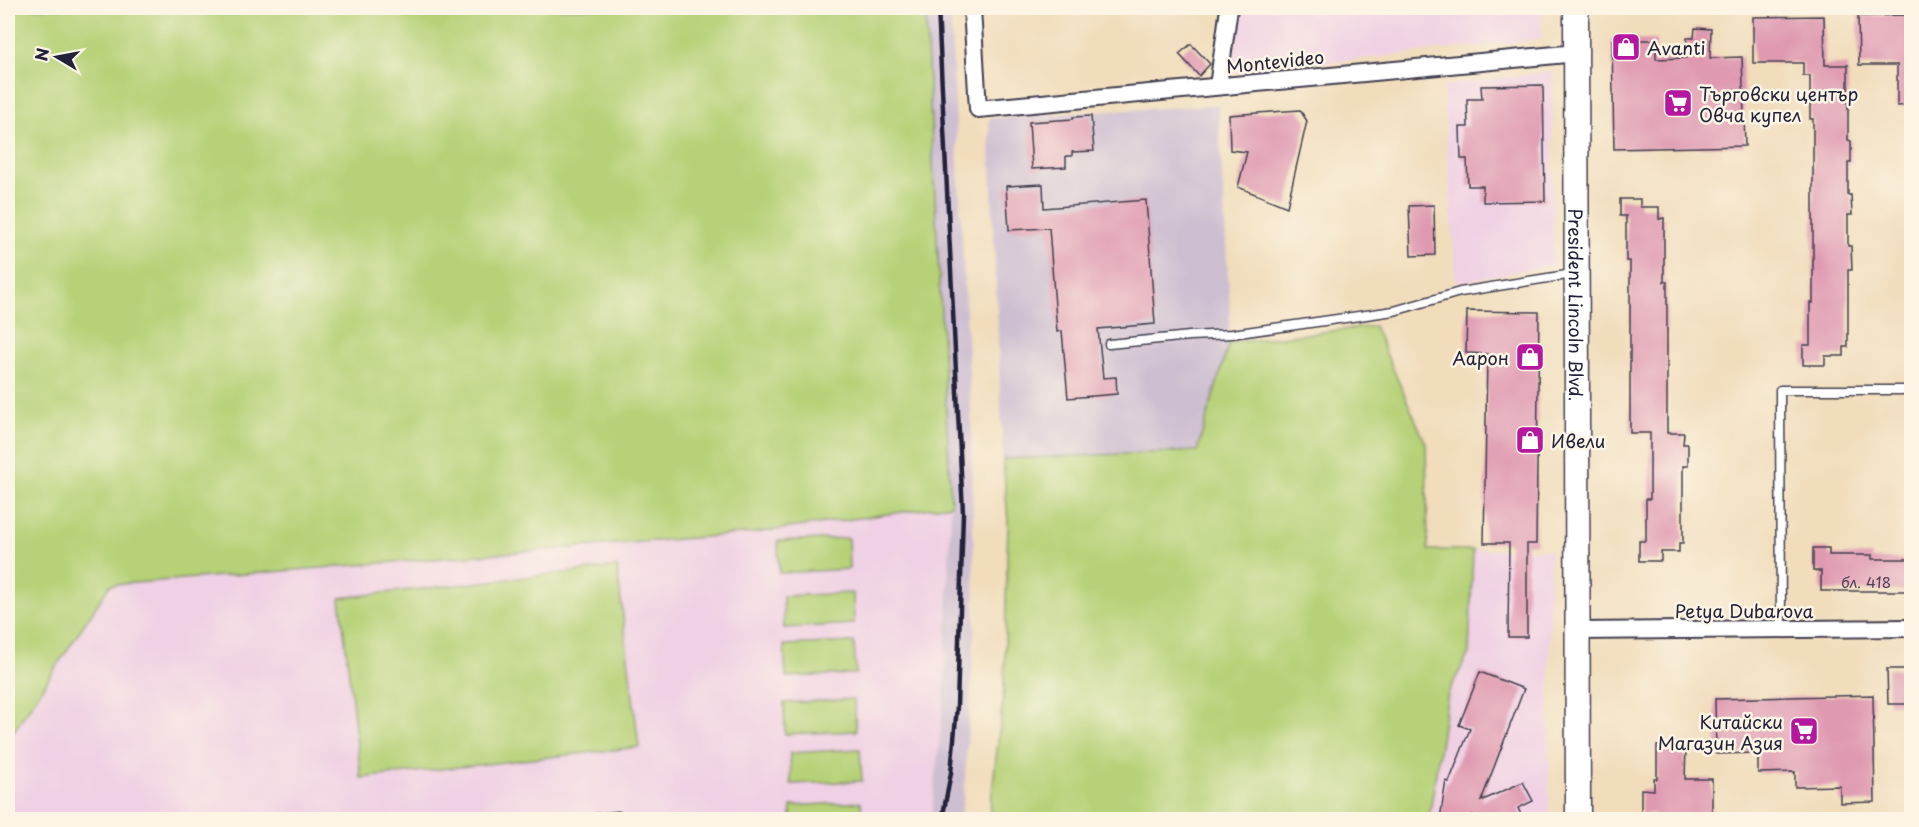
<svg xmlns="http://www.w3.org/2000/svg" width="1919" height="827" font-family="'Playpen Sans',sans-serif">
	<rect width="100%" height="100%" fill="#fcf5e5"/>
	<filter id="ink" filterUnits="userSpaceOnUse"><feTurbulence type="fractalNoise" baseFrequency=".0167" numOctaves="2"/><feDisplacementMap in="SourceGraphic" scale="12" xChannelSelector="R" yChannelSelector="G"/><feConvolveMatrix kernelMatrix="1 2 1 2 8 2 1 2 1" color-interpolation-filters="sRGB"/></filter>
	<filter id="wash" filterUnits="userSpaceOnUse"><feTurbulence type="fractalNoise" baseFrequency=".008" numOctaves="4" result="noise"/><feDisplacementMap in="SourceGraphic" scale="24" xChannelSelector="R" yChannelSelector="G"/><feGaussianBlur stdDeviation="1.35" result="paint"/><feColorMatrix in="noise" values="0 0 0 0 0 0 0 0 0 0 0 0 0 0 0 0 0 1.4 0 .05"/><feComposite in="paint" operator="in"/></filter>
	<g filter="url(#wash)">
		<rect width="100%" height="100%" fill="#f1ddbc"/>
		<!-- built -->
		<g fill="#f0d0e4">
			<path d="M1240,8h302l-1,31 -310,34z"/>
			<path d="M1552,71l2,194 -98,18 -13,-197z"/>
			<path d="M951,505l-7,195 -13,119 -923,1v-80l102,-155 644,-52z"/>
			<path d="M1473,550h77l-1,269 -120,1 19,-127 21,-40z"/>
		</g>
		<!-- industrial -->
		<g fill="#cebed1">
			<path d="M925,8h25l21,403 4,214 -11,168 -4,27 -29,-1 13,-119 7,-195z"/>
			<path d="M1218,105l12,205 -1,33 -32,108 -194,8 -14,-341z"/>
		</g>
		<!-- green -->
		<g fill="#b6d177" stroke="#6c7a59" stroke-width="1.5">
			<path d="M8,8h917l26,497 -197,28 -644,52 -102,155z"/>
			<path d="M1374,326l52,118 2,106h45l-4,103 -21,40 -19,126h-440l15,-129 4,-169 -5,-62 194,-8 32,-108z"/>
			<path d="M848,538l1,31 -70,4 -1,-32z"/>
			<path d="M617,567l22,180 -278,31 -21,-180z"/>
			<path d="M853,593l1,31 -70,4 -1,-32z"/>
			<path d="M854,642l2,32 -70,3 -2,-32z"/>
			<path d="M854,699l2,32 -71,3 -1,-31z"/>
			<path d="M860,749l2,32 -71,3 -1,-31z"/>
			<path d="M861,802l1,17h-71v-13z"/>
		</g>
		<g id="blocks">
			<!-- building -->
			<g fill="#df99b1">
				<path d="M1911,15v90l-14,1v-41h-38l-1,-49z"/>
				<path d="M1824,16l1,49h23v75l3,1v22h-3v32h3l1,20h-4v31h3l1,24h-4v77h-4v9h-19v9h-22v-20h7v-43l3,1v-184h-3v-43h-7v-13h-50v-46z"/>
				<path d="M1695,28l16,1 -1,29 32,-1 3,89 -131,3 -2,-109h44v19l30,-1 1,-20h7z"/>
				<path d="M1191,44l19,20 -11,12 -20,-22z"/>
				<path d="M1543,85l2,116 -62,1v-16h-15l-1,-27h-6l-1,-32h8l-1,-28h15l-1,-13z"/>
				<path d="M1300,110l7,11 -20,86 -49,-20 9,-35 -17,-2 -1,-35z"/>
				<path d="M1091,116l3,35 -22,1v4h-6v11l-34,2 -3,-47 44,-3v-2z"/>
				<path d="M1043,184l1,24 102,-8 9,124 -57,5 5,49 13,-1 1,17 -49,4 -6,-67 -5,1 -8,-104 -40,2 -3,-44z"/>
				<path d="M1620,199h20v8h19v12l5,-1v64h3v151h17l-1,11h5v22h-5v77h-4v9h-18v9h-22v-20h7v-42h4v-66h-20v-172h-4v-45h-6z"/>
				<path d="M1434,205l1,50 -24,1 -2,-50z"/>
				<path d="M1467,311l72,1 -3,232h-9v93h-19l1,-94h-25l3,-189 -21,-1z"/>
				<path d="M1813,548h16v7h43v4h39v32h-90v-20h-8z"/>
				<path d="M1887,669h19l1,35h-19z"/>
				<path d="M1480,672l44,17 -43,112 42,-19 10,19 -15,7 5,11h-25l-26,-4 -1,4h-31l6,-38 3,1 21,-53 -11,-4z"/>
				<path d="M1873,695l2,107 -35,1v-17l-45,1v-15l-37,1v-20l-42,1 -1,-55z"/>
				<path d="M1657,746h29l-1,33h27v36l-7,-1 -1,5h-50v-5h-13v-25l13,1v-11h3z"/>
			</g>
		</g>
	</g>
	<g filter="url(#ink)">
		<use href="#blocks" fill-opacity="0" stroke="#413e4e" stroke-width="1.5"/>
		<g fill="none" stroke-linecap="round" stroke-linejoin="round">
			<!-- lane casing -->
			<g stroke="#413e4e" stroke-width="11">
				<g id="lane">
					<path d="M1109,344l81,-8 42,-2 162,-23 66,-19 113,-18"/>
					<path d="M1781,629l-1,-239h132"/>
					<path d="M580,820l38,-4v4"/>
				</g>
			</g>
			<!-- street casing -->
			<g stroke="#413e4e" stroke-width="20">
				<g id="street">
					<path d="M972,8l6,101 599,-56"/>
					<path d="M1218,86l11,-78"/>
					<path d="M1577,631l335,-3"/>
				</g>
			</g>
			<!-- secondary casing -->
			<g stroke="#413e4e" stroke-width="27">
				<g id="secondary">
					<path id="s1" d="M1576,8l2,812"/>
				</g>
			</g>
			<!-- lane -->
			<use href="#lane" stroke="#fff" stroke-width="8"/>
			<!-- street -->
			<use href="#street" stroke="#fff" stroke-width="16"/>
			<!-- secondary -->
			<use href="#secondary" stroke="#fff" stroke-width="24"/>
			<!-- rail -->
			<path stroke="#22223b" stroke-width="4.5" d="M938,8l25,505 -6,193 -6,67 -9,47"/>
		</g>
	</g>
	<!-- icons -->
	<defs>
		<g id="shop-square" transform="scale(1.5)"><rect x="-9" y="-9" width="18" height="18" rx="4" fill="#b5179e" stroke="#fcf5e5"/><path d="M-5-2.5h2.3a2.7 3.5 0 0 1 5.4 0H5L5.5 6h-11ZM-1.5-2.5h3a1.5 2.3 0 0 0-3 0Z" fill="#fff"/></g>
		<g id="supermarket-square" transform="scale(1.5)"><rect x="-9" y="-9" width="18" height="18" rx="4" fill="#b5179e" stroke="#fcf5e5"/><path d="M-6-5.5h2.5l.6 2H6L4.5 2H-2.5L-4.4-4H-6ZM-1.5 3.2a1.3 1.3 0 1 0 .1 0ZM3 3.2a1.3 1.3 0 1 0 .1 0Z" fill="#fff"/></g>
	</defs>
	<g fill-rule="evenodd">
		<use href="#shop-square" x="1626" y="47"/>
		<use href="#supermarket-square" x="1678" y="103"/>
		<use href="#shop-square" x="1530" y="357"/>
		<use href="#shop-square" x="1530" y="440"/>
		<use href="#supermarket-square" x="1804" y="731"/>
	</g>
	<g text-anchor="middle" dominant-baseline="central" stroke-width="5" stroke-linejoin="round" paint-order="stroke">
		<!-- number labels -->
		<g font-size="15" fill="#514058">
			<text x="1866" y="581">бл. 418</text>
		</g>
		<!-- poi labels -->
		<g font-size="18" fill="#22223b" stroke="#fcf5e5" text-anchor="start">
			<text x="1647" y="47">Avanti</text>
			<text x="1699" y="93">Търговски център<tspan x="1699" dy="21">Овча купел</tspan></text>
			<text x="1509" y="357" text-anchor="end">Аарон</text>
			<text x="1551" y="440">Ивели</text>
			<text x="1783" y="721" text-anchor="end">Китайски<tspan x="1783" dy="21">Магазин Азия</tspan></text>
		</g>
		<!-- street labels -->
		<g font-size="18" fill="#22223b" stroke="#fcf5e5">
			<text transform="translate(1275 61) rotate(-6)">Montevideo</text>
			<text stroke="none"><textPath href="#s1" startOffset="297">President Lincoln Blvd.</textPath></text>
			<text x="1744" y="610">Petya Dubarova</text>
		</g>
	</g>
	<!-- margin -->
	<rect width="1919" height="827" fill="none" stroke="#fcf5e5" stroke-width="30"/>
	<!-- north arrow -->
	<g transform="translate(57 57) rotate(280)" stroke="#fcf5e5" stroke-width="4.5" paint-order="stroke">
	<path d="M0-4.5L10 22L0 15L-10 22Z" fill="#22223b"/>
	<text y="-9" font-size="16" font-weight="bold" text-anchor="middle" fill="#22223b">N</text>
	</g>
</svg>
